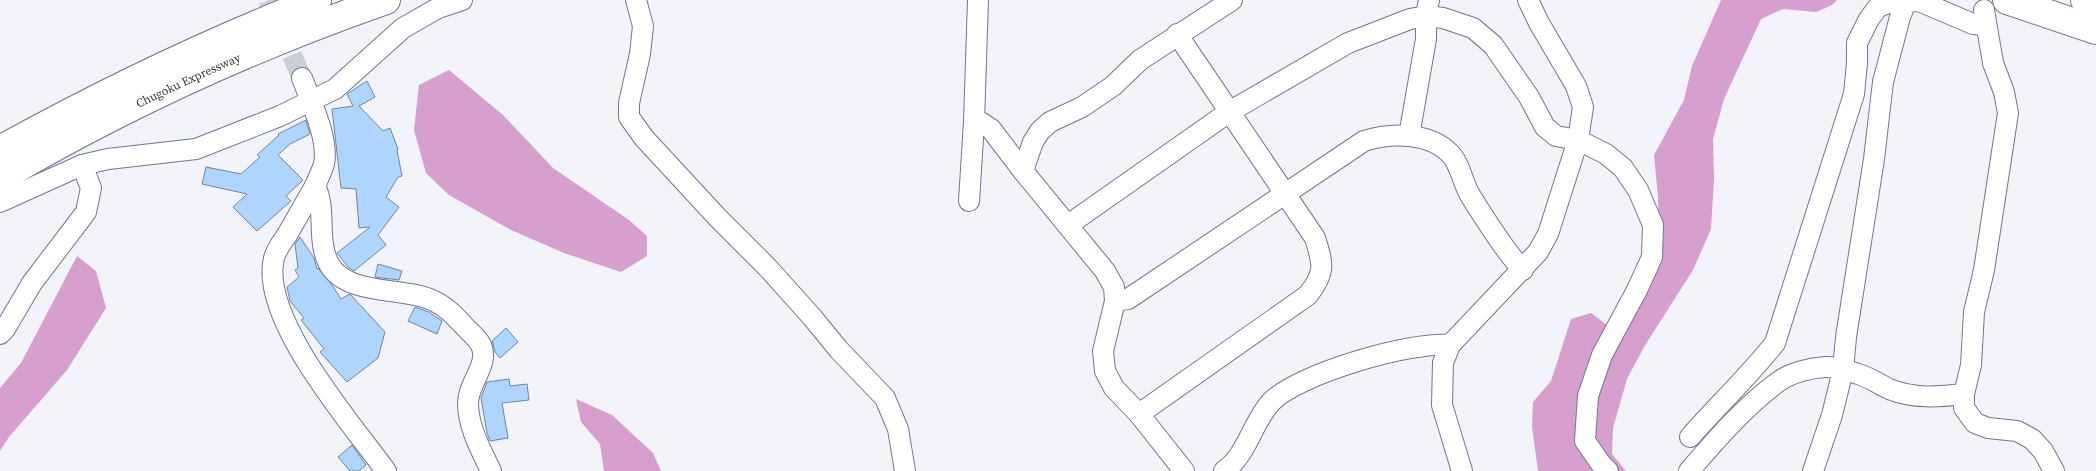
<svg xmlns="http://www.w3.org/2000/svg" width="2096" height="471" font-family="'Source Serif 4',serif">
	<rect width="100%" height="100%" fill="#f2f4fa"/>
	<!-- forest -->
	<g fill="#d69fcd">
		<path d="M1721,0h116l-5,5 -16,7 -33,-3 -22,10 -37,80 -11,40 1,41 -3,49 -18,41 -49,77 -17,32 -14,49 -1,26 14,17h-88l-6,-44 1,-25 18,-21 20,-62 20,-6 16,12 19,-4 33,-81 -1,-43 -4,-42 30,-55 8,-34z"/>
		<path d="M449,70l54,45 50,53 76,52 18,16v20l-26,16 -57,-19 -53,-23 -62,-35 -23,-22 -12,-43 5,-45z"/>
		<path d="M77,256l19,15 10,37 -39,62 -58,67 -9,14v-63l21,-25z"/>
		<path d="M576,399l36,16 41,38 8,18h-57l-4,-27 -19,-22z"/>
	</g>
	<!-- building -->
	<g fill="#add5fe" stroke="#6f869e">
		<path d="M367,81l8,16 -16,9 24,25 7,-3 8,21 -1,1 5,26 -4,1 -12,20 13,10 -21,28 8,10 -32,26 -6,-4 -11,-14 33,-26 -11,1 -3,-39 -15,-1 -9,-79 21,-3 -6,-12z"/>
		<path d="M306,120l4,14 -20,10 -12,11 25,25 -17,16 5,5 -34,30 -24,-24 14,-13 -45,-10 4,-17 35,7 19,-17 -3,-2 22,-20 -1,-1z"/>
		<path d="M300,237l14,21 3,11 1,-1 14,17 9,14 9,-5 35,38 -7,26 -31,24 -27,-30 4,-3 -23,-29 3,-2 -14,-17 -3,-14 12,-10 -4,-7 3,-2 -3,-24z"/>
		<path d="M378,264l24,7 -3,9 -24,-3z"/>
		<path d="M415,307l14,5 13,9 -5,13 -29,-13z"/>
		<path d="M506,328l12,14 -18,16 -5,-6 -3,-11z"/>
		<path d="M509,379l1,7 17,-2 2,16 -27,3 6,35 -18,3 -3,-8 -6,-35 6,-16z"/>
		<path d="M352,445l14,20 -7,6h-9l-12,-14z"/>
	</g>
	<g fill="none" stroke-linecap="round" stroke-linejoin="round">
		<!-- minor-tunnel -->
		<path stroke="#ccced5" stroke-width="20" stroke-dasharray="20 10" stroke-linecap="butt" d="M268,0l34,78"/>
		<!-- minor casing -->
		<g stroke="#707692" stroke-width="22">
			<g id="minor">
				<path d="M636,0l7,26 -3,28 -11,49v14l15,21 74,80 50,50 44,49 27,33 46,48 13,31 7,42"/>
				<path d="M1984,10l9,53 11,29 4,21 -24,157 -10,42 -3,53 -7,29v14l11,15 13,5 29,3 15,8 11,12 11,20"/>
				<path d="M302,78c9,24 27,61 22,86 -2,7 -6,15 -9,22 12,24 1,54 14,78 18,33 76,22 105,37 13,6 22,16 32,27 5,5 12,11 15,17 9,19 -13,38 -13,58 0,24 13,47 23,68"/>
				<path d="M974,122l8,1 9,6 32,42 82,100 9,16 1,14 -12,50 2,20 9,17 25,26 45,57"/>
				<path d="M1409,136l17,-97v-23l3,-16"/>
				<path d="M1023,171l10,-29 7,-11 10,-9 32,-15 31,-21 27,-26 92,-60"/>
				<path d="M315,186c-9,16 -19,33 -28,49 -5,7 -11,15 -13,23 -15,60 78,166 112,213"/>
				<path d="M969,201l5,-79 4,-122"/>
				<path d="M0,202l82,-37 26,-6 88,-10 84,-33 55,-27 68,-61 35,-20 24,-8"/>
				<path d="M1068,225l161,-113 119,-69 62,-24 16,-3 17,2 30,10 20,17 36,52 16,30 11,9 22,4 28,14 17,14 15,22 15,35 -1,32 -15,33 -35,65 -14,41 -3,45 16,23 7,7"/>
				<path d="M1115,301l13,-2 236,-158c28,-9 69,-9 89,16 8,11 10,26 17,38 13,21 36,58 53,75"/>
				<path d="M0,334l5,-5 27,-46 54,-71 5,-24 -9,-23"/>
				<path d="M1139,414l169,-119c18,-23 15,-31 7,-57l-138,-204"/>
				<path d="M1690,437c28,-32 59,-61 85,-94l79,-249 3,-31v-20l12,-24 9,-12 18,-7 10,2"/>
				<path d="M1224,471c23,-16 28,-48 47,-69 27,-28 140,-61 179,-57"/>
				<path d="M1462,471l-20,-66 1,-42 7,-18 88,-93 10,-18 30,-94 5,-33 -7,-21 -37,-63 -11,-23"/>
				<path d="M1689,471c27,-31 55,-64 89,-89 12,-9 31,-14 47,-15 10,-1 23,4 33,7 11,3 21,10 31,15 25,10 49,8 75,5"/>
				<path d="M1813,471l19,-56 11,-45 3,-33 28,-178 9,-77 17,-65 6,-15 13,-1 54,23 13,1"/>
			</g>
		</g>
		<!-- highway casing -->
		<g stroke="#707692" stroke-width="30">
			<g id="highway">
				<path d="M2007,0l89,30"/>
				<path d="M2085,0l11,4"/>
				<path d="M0,150c103,-57 207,-107 317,-150"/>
				<path id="s1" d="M0,178c121,-71 254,-132 386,-178"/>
			</g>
		</g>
		<!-- minor -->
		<use href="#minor" stroke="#fff" stroke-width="20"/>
		<!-- highway -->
		<use href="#highway" stroke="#fff" stroke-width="28"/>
	</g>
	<g text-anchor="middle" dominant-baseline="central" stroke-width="5" stroke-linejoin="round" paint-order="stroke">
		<!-- street labels -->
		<g font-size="12" fill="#343643" stroke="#fff">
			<text stroke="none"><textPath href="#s1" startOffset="212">Chugoku Expressway</textPath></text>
		</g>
	</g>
</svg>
